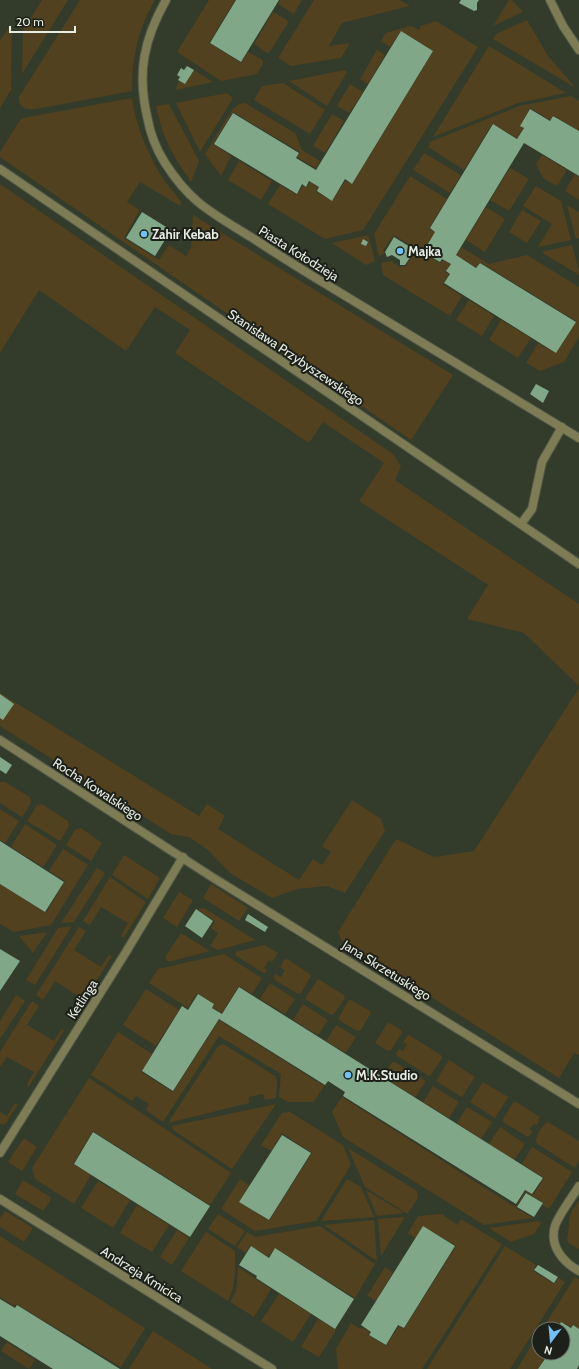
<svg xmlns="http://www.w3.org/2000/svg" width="579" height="1369" font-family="Cabin,sans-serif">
	<rect width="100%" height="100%" fill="#333b2a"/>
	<!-- green -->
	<g fill="#52411e">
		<path d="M42,0h26l-46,74 1,-44z"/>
		<path d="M80,0h75c-17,28 -23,59 -23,91l-96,18c-9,1 -18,-1 -17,-12z"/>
		<path d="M209,0h26l-26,43 32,20 7,-11 15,8v4l-6,10 -36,7 -44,-29z"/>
		<path d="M280,0h22l-8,14 -16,-10z"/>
		<path d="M314,0h86l10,6 -68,17 -13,23 21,-3 -9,15 -50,8 -13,-8z"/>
		<path d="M509,0h3l11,12 -30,14z"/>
		<path d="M273,12l14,8 1,3 -19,30h-2l-13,-9z"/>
		<path d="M527,20l21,36 28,32 -83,-49 3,-5z"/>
		<path d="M436,21l42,26 -115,183 -38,9 -57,-35 12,-19 17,10 6,-10 3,2 4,-5 9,6 -3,4 16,9 13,-20 7,3 81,-133 -32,-20 -11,16 -9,-6 5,-8 25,-7 8,4 2,-4z"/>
		<path d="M12,23l-1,67 -11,18v-67z"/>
		<path d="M489,46l77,47 -48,10 -85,34z"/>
		<path d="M377,50l8,5 -17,29 -8,-5z"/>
		<path d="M194,70l19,12 -38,8 4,-9 6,3z"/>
		<path d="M344,70l3,2 -20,34 -38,-25z"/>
		<path d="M283,83l42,27 -15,24 -56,-34 8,-14z"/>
		<path d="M350,84l13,8 -14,21 -12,-7z"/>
		<path d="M227,93l6,5 -33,54 -24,-49z"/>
		<path d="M571,96l8,5v30l-26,-16 -3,5 -20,-12 -10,18 3,2 -6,10 -25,-14 -28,46 -36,-23 2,-5 89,-36z"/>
		<path d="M132,98c3,26 15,53 28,76 6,10 14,18 21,28l-1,4 -40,-24 -13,20 13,8 -16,28 35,22 10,-15 17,11 5,-8 2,-33 260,160 -42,65 -411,-283v-5l20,-32 3,-2z"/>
		<path d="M245,103l50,30 7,17 18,11 -4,7 -19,-11 3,-5 -67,-40 -20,32 18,12 -10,20 -16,-22 27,-44 7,-6z"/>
		<path d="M169,104l30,57 -8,21c-10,-15 -21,-31 -27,-48 -3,-9 -6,-18 -8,-28z"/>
		<path d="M332,114l12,7 -19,32 -12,-7z"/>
		<path d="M424,153l37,22 -11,18 -37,-23z"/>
		<path d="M542,155l25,15 -10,16 -14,-8 -7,-14z"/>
		<path d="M239,161l33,20 -11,19 -33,-20z"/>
		<path d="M510,168l19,11 -20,32 -19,-11z"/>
		<path d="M575,174l4,3v23l-14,-9z"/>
		<path d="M410,176l37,23 -18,29 6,4 -12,20 17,11 3,-3 7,4 -5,8 4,2 -6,10 19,12 -12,20 -67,-41 -2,-12 10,-2 9,6 6,-1 10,-17 -22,-14 -11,15 1,4 -5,2 -5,-22z"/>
		<path d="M0,184l393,270 8,12 -6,14 184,124v82l-55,-53 -57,-14 21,-34 -129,-84 25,-38 -61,-41 -14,21 -134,-90 15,-23 -35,-23 -29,44 -87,-61 -39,63z"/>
		<path d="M536,186l25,15 10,39 -33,7 14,-23 -29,-18z"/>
		<path d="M567,205l12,7v26l-3,1z"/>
		<path d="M486,207l19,12 -20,33 -19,-12z"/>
		<path d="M522,210l19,11 -14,22 -18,-11z"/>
		<path d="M368,235l7,26 -9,4 -34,-22z"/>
		<path d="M572,245l7,25v5l-38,-23z"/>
		<path d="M461,247l28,17 38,-9 52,32v50l-15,25 -24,9 -14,-8 12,-20 18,10 20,-32 -96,-59 -4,5 -20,-12z"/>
		<path d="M469,300l25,16 -12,20 -26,-16z"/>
		<path d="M501,320l30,18 -13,20 -29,-18z"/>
		<path d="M579,688v367l-5,-2 -15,25 -218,-138 -3,-8 58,-93 38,18 40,-6z"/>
		<path d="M0,693l199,123 8,-12 18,12 -7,13 81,51 14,-21 9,6 9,-13 -9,-6 30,-46 29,19 4,12 -40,62 -18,-7 -30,3 -25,9 -42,-25 -22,-23 -19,-13 -18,-3 -171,-108z"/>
		<path d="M0,782h5l25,15 1,6 -9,14 -22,-14z"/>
		<path d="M42,804l26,17 1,5 -9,15 -33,-20 10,-16z"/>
		<path d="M0,809l19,12 -14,22 -5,-3z"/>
		<path d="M25,824l32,21 -14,22 -32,-20z"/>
		<path d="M81,828l21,15 -11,18 -25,-16 9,-15z"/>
		<path d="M63,849l25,16 -37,60 -37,7 -14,-8v-40l46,29 19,-32 -16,-10z"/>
		<path d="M124,855l36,23 -12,21 -36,-24z"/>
		<path d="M97,868l8,5 -31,49 -13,1z"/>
		<path d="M110,877l36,25 -23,37 -2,-4 7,-12 -27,-16 -11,18 -7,-4z"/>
		<path d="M211,884l37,24 -9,13 -36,-23z"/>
		<path d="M179,892l14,8 -16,27 -14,-9z"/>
		<path d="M204,908l51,32 -37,10 -8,-4 8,-13 -7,-5 4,-7 -18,-12z"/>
		<path d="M72,926l-37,59 -9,-5 32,-52z"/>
		<path d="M79,927l7,4 -12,19 27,17 7,-11 1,-1 3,1 -36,57 -2,-3 7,-12 -26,-17 -12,19 -7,-5z"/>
		<path d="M47,932l-14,21 -14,-17z"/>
		<path d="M181,933l29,18 -42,11 -3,-5z"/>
		<path d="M264,945l14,8 -6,9 -3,-2 -5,8 3,2 -2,4 -30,-19 1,-3z"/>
		<path d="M224,954l38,24 -10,16 -13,-8 -17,27 -9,-5 1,-4 -17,-11 -9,15 -39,-25 9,-14z"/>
		<path d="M287,959l23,15 1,2 -10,17 -3,1 -23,-14 -1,-3 1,-3 6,3 4,-7 -5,-3 4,-7z"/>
		<path d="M318,979l26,16 1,3 -11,16 -3,1 -26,-16z"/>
		<path d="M270,983l25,16 -10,15 -25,-15z"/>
		<path d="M146,989l33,21 -23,36 -33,-21z"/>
		<path d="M16,995l9,6 -25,38v-18z"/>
		<path d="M349,1000h2l19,11 1,2 -10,17 -4,1 -18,-11v-3z"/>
		<path d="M32,1001l7,5 -12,19 27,16 7,-11 4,-1 -37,59 -1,-4 7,-12 -27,-15 -7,10v-15z"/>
		<path d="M303,1004l25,16 -10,15 -25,-15z"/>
		<path d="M219,1020l105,66 -10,16h-26l-9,-5 2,-23 -62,-38 -56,86 -17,-12 3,-6 -13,-8 -4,5 -41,-26 27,-43 34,22 -11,18 32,20z"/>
		<path d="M388,1022l13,8 1,3 -11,17 -3,1 -13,-8z"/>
		<path d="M336,1025l20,12 -10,16 -20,-12z"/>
		<path d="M409,1035l32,20 1,3 -11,17 -2,1 -32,-20 -1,-3 3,-4 4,2 4,-7 -4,-2 4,-6z"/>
		<path d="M223,1044l52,32 2,4 -1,18 -11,2 -2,-6 -14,3v6l-81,20 50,-77z"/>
		<path d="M449,1060l26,17 -13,20 -26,-16z"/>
		<path d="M392,1062h3l31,19 -11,16 -32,-20z"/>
		<path d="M89,1078l142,95 -21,32 -117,-74 -20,33 18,11 -17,29 -39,-25 -3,-11z"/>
		<path d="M483,1082l25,15 -13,21 -25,-16z"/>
		<path d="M433,1086l26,16 -10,16 -26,-16z"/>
		<path d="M342,1097l173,110 11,-16 7,4 11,-17 -22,-14 10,-17 40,25 -23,37 -7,-4 2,-2 -18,-11 -10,16 17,10 -49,7 -141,-88 -11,-25z"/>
		<path d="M516,1102l24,15 -3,8 -3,-1 -4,5 3,3 -5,5 -25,-15v-3l10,-16z"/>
		<path d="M14,1104h4l-12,19 -3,2 -3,-2v-11l7,4z"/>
		<path d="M276,1104l-44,65 -59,-39 -1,-4z"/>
		<path d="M467,1107l25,15 -11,17 -24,-16z"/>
		<path d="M290,1112l53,33 8,20 -35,56 -61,10 -34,-22 19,-30 9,6 -10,17 30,19 43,-68 -30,-20 -11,18 -10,-6 21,-32z"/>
		<path d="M548,1122l31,19v20l-4,7 -39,-25c-1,-6 6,-18 12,-21z"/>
		<path d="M500,1127l25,17 -11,16 -25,-16z"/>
		<path d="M24,1138l13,9 -15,24 -14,-9z"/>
		<path d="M348,1148l69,43 1,7 -10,15h-2l-41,-26z"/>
		<path d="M347,1179l14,8 13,30 -53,4z"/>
		<path d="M23,1180l29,18 -9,13 -28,-17z"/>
		<path d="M98,1181l32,19 -17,28 -32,-20z"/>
		<path d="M366,1190l38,23 -27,3z"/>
		<path d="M579,1200v49l-12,-7 3,-28z"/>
		<path d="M137,1205l32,20 -17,27 -32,-19z"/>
		<path d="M5,1211l28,17 -9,14 -24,-15v-9z"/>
		<path d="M218,1214l27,17 -10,15 -27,-17z"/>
		<path d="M444,1214v2l14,9 3,-6 41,25 -80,125h-84l-2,-20 15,-26 9,6 2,-2 8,5 -2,3 18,11 13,-20 5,3 52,-83 -33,-20 -8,12 -7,-5 10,-17z"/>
		<path d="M405,1217l-24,39 -3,-37z"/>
		<path d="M374,1220l3,41 -53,-36z"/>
		<path d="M538,1221l3,2 -7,11 -23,8 -22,-14z"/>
		<path d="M320,1226l55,38 -20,34 -80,-50 -7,9 -18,-12 -4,8 -9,-6 10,-15 8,5z"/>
		<path d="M177,1230l12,8 -17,27 -12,-8z"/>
		<path d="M206,1232l29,19c0,17 1,35 -7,50l-47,-30z"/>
		<path d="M0,1236l145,92 -24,39 -105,-63 -2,2 -14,-9z"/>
		<path d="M505,1246l31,19 -3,6 21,13 5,-6 6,4 -55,87h-83z"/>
		<path d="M238,1267l33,22 -17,28 -24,-15 6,-11z"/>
		<path d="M385,1267l8,5 -17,29 -9,-5z"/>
		<path d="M575,1277l4,2v49l-7,-4 -1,3 -10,-5 -5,7h-10l-3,-1z"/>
		<path d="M279,1294l32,20 -18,28 -32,-21z"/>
		<path d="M318,1319l18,11 -17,27 -18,-10z"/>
		<path d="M153,1331l59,38h-83z"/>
		<path d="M7,1342l28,18 -6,9 -28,-18z"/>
		<path d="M533,1343l6,3v7l7,3 -8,13h-21z"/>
	</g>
	<!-- building -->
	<g fill="#80a788">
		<path d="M236,0h43l-38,62 -31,-19z"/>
		<path d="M461,0h18l-2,3v7l-3,1 -15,-8z"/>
		<path d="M401,31l32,20 -81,133 -7,-5 -13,22 -15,-10 2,-4 -10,-6 -3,6 -4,-3 -5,10 -83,-50 19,-31 66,40 -3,5 20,12z"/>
		<path d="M187,66l7,4 -9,14 -7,-4 2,-3 -3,-2 4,-7 3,2z"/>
		<path d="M530,109l20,12 3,-5 26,15v45l-55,-33 -68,112 20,13 4,-5 96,59 -20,31 -112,-70 6,-9 -4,-3 5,-7 -9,-5 -2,3 -17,-10 12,-20 -5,-4 63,-104 24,15 7,-11 -4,-2z"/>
		<path d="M142,212l29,18 -16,26 -29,-18z"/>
		<path d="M394,237l21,13 -10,15h-5v-5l-8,-5 -5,2 -2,-5z"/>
		<path d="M363,239l5,3 -2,4 -5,-2z"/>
		<path d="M536,384l13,7 -6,12 -13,-9z"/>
		<path d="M0,694l14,10 -11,16 -3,-2z"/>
		<path d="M0,757l12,8 -6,9 -6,-4z"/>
		<path d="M0,841l64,41 -19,30 -45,-28z"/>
		<path d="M196,909l17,12 -11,17 -17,-12z"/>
		<path d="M248,914l20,13 -3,5 -20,-12z"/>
		<path d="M0,949l20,12 -20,30z"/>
		<path d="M239,987l304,191 -11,16 -7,-4 -9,14 -173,-108 2,-4 -17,-11 -3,4 -106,-66 -46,72 -31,-20 40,-65 6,4 10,-16 16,10 -2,4 10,6z"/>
		<path d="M93,1132l117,74 -20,31 -116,-73z"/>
		<path d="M282,1135l29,18 -42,67 -30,-18z"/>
		<path d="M526,1193l17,10 -9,14 -17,-10z"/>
		<path d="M423,1226l32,20 -51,82 -6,-3 -12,20 -17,-10 2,-3 -10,-7z"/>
		<path d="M251,1246l18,12 6,-10 79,51 -19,30 -79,-51 1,-2 -18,-11z"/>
		<path d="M538,1265l20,12 -4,6 -20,-13z"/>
		<path d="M0,1299l15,9 2,-3 103,64h-67l-53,-33z"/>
		<path d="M561,1322l10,6 2,-3 6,4v36l-2,4h-39l9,-13 -5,-3h21v-24h-6z"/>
	</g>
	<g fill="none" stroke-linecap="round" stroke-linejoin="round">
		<!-- service casing -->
		<g stroke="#505747" stroke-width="10">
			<g id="service">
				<path d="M521,524l11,-15 10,-47 20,-35"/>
				<path d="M579,1186c-6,10 -21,30 -24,40 -6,20 8,36 24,45"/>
			</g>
		</g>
		<!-- minor casing -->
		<g stroke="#505747" stroke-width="10">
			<g id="minor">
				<path d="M166,0c-22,39 -29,72 -19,116 3,17 9,33 18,47 9,14 20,28 33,39 17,14 37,25 56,37 26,17 53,34 80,50 81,50 163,99 245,149"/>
				<path d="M550,0l13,26 16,24"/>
				<path d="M0,169l579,395"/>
				<path d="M0,740l212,137 367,227"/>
				<path d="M0,1153l126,-201 57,-95"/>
				<path d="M0,1199l272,170"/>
			</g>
		</g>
		<!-- service -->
		<use href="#service" stroke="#7d7c55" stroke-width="8"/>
		<!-- minor -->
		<use href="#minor" stroke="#7d7c55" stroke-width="8"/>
	</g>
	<!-- markers -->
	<g fill="#72c1f5" stroke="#1d2019" stroke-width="1.5">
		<circle cx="144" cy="234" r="4"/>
		<circle cx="400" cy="251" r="4"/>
		<circle cx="348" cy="1075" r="4"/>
	</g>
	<g text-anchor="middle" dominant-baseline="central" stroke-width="4" stroke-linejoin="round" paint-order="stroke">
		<!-- poi labels -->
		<g font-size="13" font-weight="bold" fill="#e7ede2" stroke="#1d2019" text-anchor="start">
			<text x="152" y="234">Zahir Kebab</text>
			<text x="408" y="251">Majka</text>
			<text x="356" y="1075">M.K.Studio</text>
		</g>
		<!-- street labels -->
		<g font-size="13" fill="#e7ede2" stroke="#1d2019">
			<text transform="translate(299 253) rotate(32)">Piasta Kołodzieja</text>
			<text transform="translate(296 357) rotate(34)">Stanisława Przybyszewskiego</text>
			<text transform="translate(98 789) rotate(33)">Rocha Kowalskiego</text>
			<text transform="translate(387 970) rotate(32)">Jana Skrzetuskiego</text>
			<text transform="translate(82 999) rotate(-57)">Ketlinga</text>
			<text transform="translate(142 1274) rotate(32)">Andrzeja Kmicica</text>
		</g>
	</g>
	<!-- north arrow -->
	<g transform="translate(551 1341) rotate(196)"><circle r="19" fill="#1d2019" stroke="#6e7269"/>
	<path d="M0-3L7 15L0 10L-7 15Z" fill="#72c1f5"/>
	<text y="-6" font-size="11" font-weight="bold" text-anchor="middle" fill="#e7ede2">N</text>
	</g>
	<!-- scale -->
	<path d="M10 26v6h65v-6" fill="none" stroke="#e7ede2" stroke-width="2"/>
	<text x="16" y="26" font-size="12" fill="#e7ede2" stroke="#1d2019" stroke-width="3" paint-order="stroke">20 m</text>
</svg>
